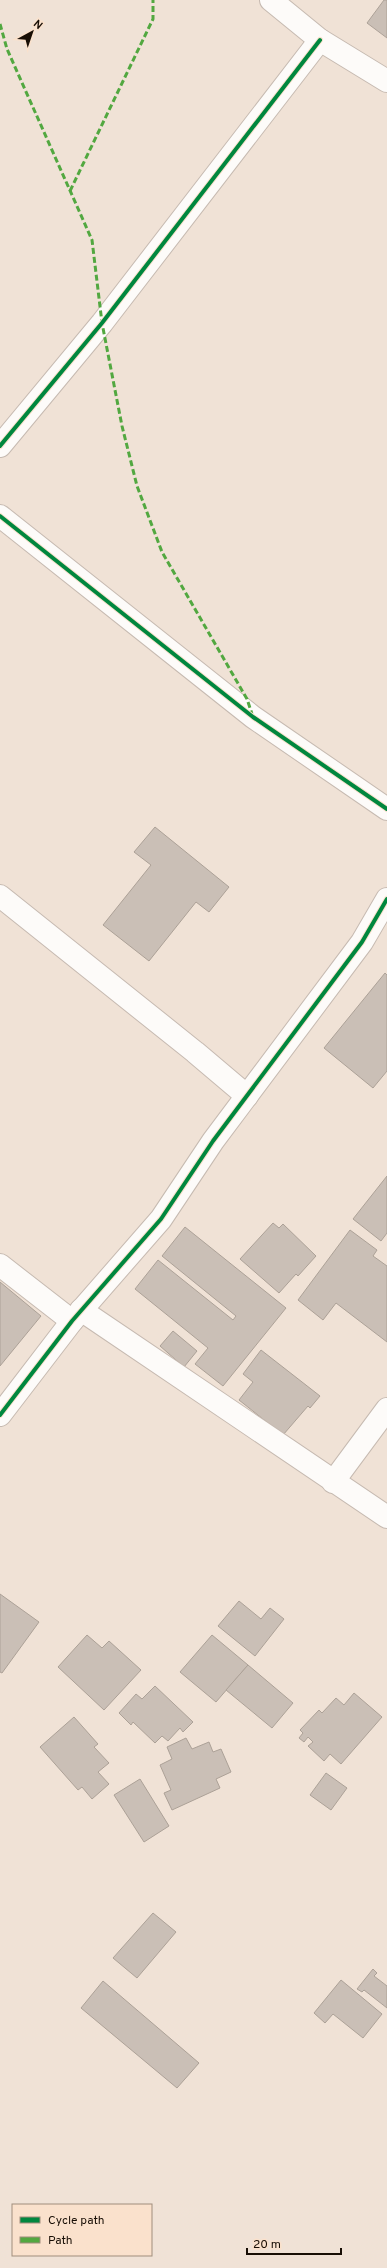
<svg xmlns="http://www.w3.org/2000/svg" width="387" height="2268" font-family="Overpass,sans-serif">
	<rect width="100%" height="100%" fill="#f0e2d6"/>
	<!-- building -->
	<g fill="#cabfb6" stroke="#aca197">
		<path d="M384,0h3v38l-20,-15z"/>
		<path d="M155,827l74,60 -20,25 -13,-10 -47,59 -46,-36 48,-60 -17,-13z"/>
		<path d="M385,973l2,2v96l-14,17 -49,-40z"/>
		<path d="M387,1176v57l-6,8 -28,-22z"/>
		<path d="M273,1223l6,5 4,-4 33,32 -18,20 -2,-2 -17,19 -39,-34z"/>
		<path d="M185,1227l101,81 -63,78 -28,-22 13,-16 -73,-59 23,-29 75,60 3,-4 -74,-60z"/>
		<path d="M350,1230l27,20 -4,6 14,10v76l-51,-39 -13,17 -25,-20z"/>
		<path d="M0,1282l41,34 -41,50z"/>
		<path d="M173,1331l24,20 -13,16 -24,-21z"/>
		<path d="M261,1350l59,46 -10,12 -2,-2 -25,29 -44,-35 14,-18 -10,-8z"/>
		<path d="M0,1594l39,28 -37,51 -2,-1z"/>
		<path d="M239,1601l22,18 9,-11 14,11 -29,37 -37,-30z"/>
		<path d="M87,1635l15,13 7,-7 32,29 -37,40 -46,-43z"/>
		<path d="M212,1635l36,30 -32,37 -36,-30z"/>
		<path d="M248,1665l45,38 -21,25 -46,-38z"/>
		<path d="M155,1686l38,36 -10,10 -3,-4 -12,13 -6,-5 -7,7 -22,-21 -2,3 -12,-12 17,-19 6,5z"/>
		<path d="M354,1693l28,24 -41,47 -11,-10 -6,7 -16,-15 5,-4 -5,-5 -4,5 -5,-4 4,-5 -3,-3 19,-20 3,3 14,-15 8,7z"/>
		<path d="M74,1717l24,27 -4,3 15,16 -11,9 11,12 -17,15 -10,-12 -4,3 -38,-43z"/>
		<path d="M186,1738l6,11 17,-7 4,10 8,-3 10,23 -15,7 4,9 -48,22 -8,-17 7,-3 -11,-25 12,-6 -5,-12z"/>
		<path d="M326,1773l21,15 -16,22 -21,-15z"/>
		<path d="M140,1779l29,47 -25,16 -30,-47z"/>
		<path d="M153,1913l23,19 -39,46 -24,-20z"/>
		<path d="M373,1969l4,4 -3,3 13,10v22l-23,-18 -2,2 -5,-3z"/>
		<path d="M341,1980l41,34 -19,24 -30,-24 -8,9 -11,-10z"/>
		<path d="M103,1981l96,82 -22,25 -96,-80z"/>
	</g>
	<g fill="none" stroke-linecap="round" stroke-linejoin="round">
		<!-- minor casing -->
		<g stroke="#c6bab1" stroke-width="24">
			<g id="minor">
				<path d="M271,0l49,40 67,41"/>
				<path d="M0,446l102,-123 218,-283"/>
				<path d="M0,516l253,201 134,92"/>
				<path d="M0,896l195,156 52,44"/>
				<path d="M0,1265l72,56"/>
				<path d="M81,1310l306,207"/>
				<path d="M0,1415l72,-94 89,-102 52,-78 149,-199 25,-43"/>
				<path d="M333,1482l54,-73"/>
			</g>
		</g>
		<!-- minor -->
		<use href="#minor" stroke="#fdfbf9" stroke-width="22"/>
		<!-- quiet -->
		<g stroke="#52a840" stroke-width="3" stroke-dasharray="6 3" stroke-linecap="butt">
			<path d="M0,24l7,25 85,191 10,83 20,103 15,60 25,66 85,147 5,15"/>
			<path d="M70,191l83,-172v-19"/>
		</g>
		<!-- cycleway casing -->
		<g stroke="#fae1cc" stroke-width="6">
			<g id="cycleway">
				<path d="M0,446l102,-123 218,-283"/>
				<path d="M0,516l253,201 134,92"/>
				<path d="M0,1415l72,-94 89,-102 52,-78 149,-199 25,-43"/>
			</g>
		</g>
		<!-- cycleway -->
		<use href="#cycleway" stroke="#00873e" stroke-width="4"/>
	</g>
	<!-- legend -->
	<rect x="12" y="2204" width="140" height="52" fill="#fae1cc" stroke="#a08d7c"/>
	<rect x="20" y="2217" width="20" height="6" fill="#00873e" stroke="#a08d7c"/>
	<text x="48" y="2224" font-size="12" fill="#180e05">Cycle path</text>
	<rect x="20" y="2237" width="20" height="6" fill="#52a840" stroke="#a08d7c"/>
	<text x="48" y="2244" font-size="12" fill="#180e05">Path</text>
	<!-- north arrow -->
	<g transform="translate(32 32) rotate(40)" stroke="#fae1cc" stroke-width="3" paint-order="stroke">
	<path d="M0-3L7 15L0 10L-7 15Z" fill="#180e05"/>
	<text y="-6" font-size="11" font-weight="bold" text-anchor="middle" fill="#180e05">N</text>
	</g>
	<!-- scale -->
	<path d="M247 2248v6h94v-6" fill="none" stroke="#180e05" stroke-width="2"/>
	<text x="253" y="2248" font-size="12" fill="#180e05" stroke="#fae1cc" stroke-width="3" paint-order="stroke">20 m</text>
</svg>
